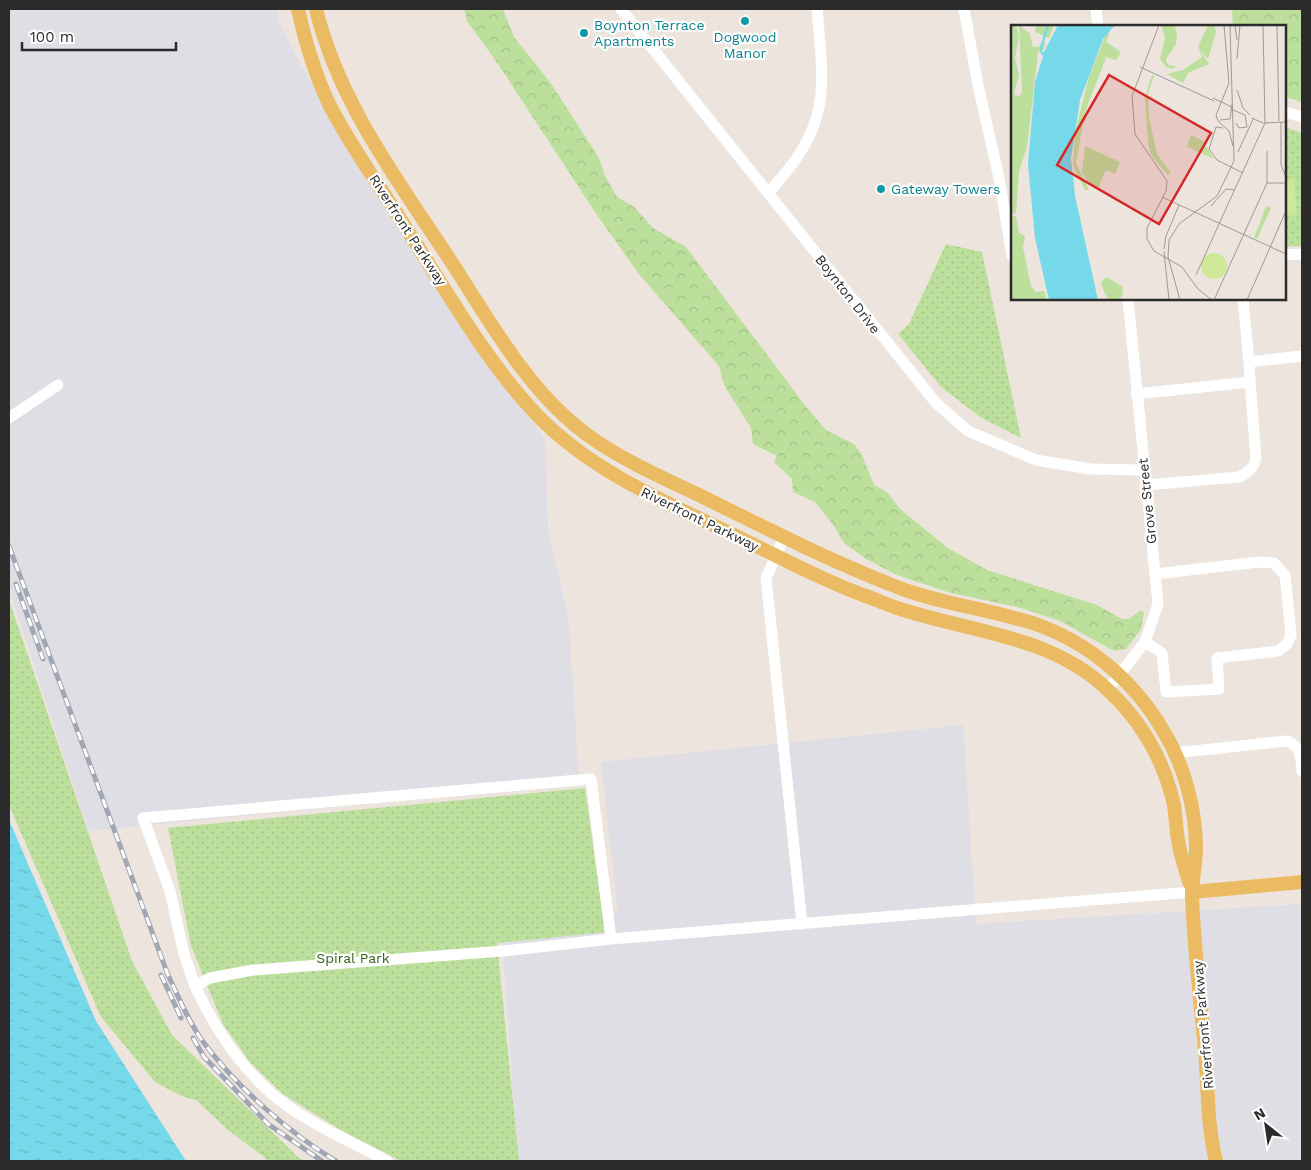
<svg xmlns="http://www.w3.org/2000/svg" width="1311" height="1170" font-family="'Work Sans',sans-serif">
	<defs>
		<pattern id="grass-dots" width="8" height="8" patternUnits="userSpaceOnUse" patternTransform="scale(1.25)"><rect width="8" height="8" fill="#bce09c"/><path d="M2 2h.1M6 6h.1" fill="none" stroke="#a2c087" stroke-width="1.8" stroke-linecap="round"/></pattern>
		<pattern id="forest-crowns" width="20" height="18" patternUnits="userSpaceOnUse" patternTransform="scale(1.25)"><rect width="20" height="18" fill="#bce09c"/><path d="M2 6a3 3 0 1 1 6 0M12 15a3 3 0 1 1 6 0" fill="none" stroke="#a2c087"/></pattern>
		<pattern id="water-ripples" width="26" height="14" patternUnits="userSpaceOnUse" patternTransform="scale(1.25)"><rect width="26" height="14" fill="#75d9ea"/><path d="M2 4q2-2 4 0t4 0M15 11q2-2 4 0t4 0" fill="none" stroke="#65bac9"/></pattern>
	</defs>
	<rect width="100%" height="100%" fill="#ece4dd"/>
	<!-- industrial -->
	<g fill="#dfdee5">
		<path d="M9,9h268l2,13 21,42 166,268 79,107 3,90 21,93 10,161 -490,48 -80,-241z"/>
		<path d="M963,725l13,199 326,-20v257h-784l-16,-223 78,-22 38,-3 -17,-151z"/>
	</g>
	<!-- grass -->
	<g fill="url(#grass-dots)">
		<path d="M1285,127l17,6v113l-17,1z"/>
		<path d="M946,244l36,8 39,186 -41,-21 -39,-30 -43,-53 11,-10z"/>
		<path d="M9,600l123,361 40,74 127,123 7,3h-37l-42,-32 -31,-29 -15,-4 -26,-14 -54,-65 -92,-212z"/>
		<path d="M585,788l20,144 -108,11 22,218h-118l-62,-32 -56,-35 -33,-32 -27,-38 -32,-78 -23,-118z"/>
	</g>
	<!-- forest -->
	<g fill="url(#forest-crowns)">
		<path d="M464,9h39l11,28 36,45 49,76 6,18 12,21 17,10 19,21 33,19 121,161 19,22 28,14 8,11 12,30 13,7 13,17 48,39 39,22 110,35 25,14h7l12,-9 3,3 -3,16 -15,20 -12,2 -54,-30 -39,-13 -70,-15 -54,-18 -31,-16 -22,-16 -10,-17 -19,-24 -22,-10 -1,-13 -18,-17 3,-6 -24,-12 -2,-16 -27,-43 -5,-19 -81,-93 -43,-61 -99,-151 -29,-40z"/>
		<path d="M1232,9h70v93l-17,-5v-71h-52z"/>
	</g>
	<!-- pitch -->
	<path fill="#cfe798" d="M1294,179l3,36 -12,1v-36z"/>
	<!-- water -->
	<path fill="url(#water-ripples)" d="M9,820l87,201 90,140h-177z"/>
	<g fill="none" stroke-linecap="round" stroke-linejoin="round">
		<!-- minor -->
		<g stroke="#fff" stroke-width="11">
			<path d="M621,9l315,394 32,28 68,29 54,9 54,1"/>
			<path d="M964,9l14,76 21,93 13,78"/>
			<path d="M1096,9l2,17"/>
			<path d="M1285,112l17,5"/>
			<path d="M768,193c62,-67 57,-97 49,-184"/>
			<path d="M1285,255l17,-1"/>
			<path d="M1243,299l6,63 53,-6"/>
			<path d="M1136,394l114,-12 -1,-20"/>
			<path d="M9,418l49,-33"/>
			<path d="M1146,485l93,-8c10,-5 15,-9 17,-19l-6,-76"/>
			<path d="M784,537l-18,41 36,346"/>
			<path d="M1145,642l17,11 4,39 53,-3 -2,-31 61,-7 9,-7 4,-9 -6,-60 -11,-12 -15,-1 -104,12"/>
			<path d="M1108,689l37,-47 13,-38 -30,-305"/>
			<path d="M1174,753l113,-12c14,5 14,17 15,30"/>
			<path d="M611,939l-20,-160 -448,39 27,73 14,63 11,32 15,-8 43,-8 250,-19 108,-12 581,-47"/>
			<path d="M195,986c18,39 44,79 77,108 33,28 76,46 115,67"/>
		</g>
		<!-- major -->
		<g stroke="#ebbb64" stroke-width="14">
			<path d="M298,9c7,32 17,65 31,95 21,41 49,80 74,119 42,65 81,136 134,192 55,57 129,87 199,121 42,20 83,43 127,59 15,5 29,12 44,16 70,22 147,26 202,80 33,31 55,70 65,114 2,14 2,27 5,40 2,13 7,26 11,39"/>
			<path d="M316,9c23,95 84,174 136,254 39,60 76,128 134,171 37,27 80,45 121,65 63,31 125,63 190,88 46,18 95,22 141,38 53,19 98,58 126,107 20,33 32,77 32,116 0,16 -4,32 -4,48 2,51 8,102 13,153 3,37 2,77 11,112"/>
			<path d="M1192,892l110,-10"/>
		</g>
		<!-- rail casing -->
		<g stroke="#a0a6b4" stroke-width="5">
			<g id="rail">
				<path d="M9,546l159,429c11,23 21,48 36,68 33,44 85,90 132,118"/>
				<path d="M16,584l27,75"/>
				<path d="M161,975l20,43"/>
				<path d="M193,1038l11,19 64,67 54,37"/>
			</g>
		</g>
		<!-- rail -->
		<use href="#rail" stroke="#fff" stroke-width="3" stroke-dasharray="9" stroke-linecap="butt"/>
	</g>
	<!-- markers -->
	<g fill="#0f9aa8" stroke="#fff" stroke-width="2">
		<circle cx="745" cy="21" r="5"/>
		<circle cx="584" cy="33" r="5"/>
		<circle cx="881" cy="189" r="5"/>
	</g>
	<g text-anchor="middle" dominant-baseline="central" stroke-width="4.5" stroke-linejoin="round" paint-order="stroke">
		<!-- culture labels -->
		<g font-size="14" fill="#0d838f" stroke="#fff" text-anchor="start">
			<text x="594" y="25">Boynton Terrace<tspan x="594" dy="16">Apartments</tspan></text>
			<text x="745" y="37" text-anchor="middle">Dogwood<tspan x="745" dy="16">Manor</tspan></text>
			<text x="891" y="189">Gateway Towers</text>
		</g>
		<!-- street labels -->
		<g font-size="14" fill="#2b2b2b" stroke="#fff">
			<text transform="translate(408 230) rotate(57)">Riverfront Parkway</text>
			<text transform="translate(848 294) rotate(52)">Boynton Drive</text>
			<text transform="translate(1147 501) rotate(-96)">Grove Street</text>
			<text transform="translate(700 519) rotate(26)">Riverfront Parkway</text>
			<text transform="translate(1203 1025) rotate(-95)">Riverfront Parkway</text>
		</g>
		<!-- park labels -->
		<g font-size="14" fill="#35651d" stroke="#fff">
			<text x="353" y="958">Spiral Park</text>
		</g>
	</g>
	<!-- overview -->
	<g transform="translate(1011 25)">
		<rect width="275" height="275" fill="#ece4dd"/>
		<path d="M25,0h18l-5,13 -14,-6zM197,0h6l2,7 -8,27 -10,-12zM95,9h3l-3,8 15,10 -5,8 -14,-4 4,2 -21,54 -9,51 13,27h-4l-12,-24 2,-34 14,-55zM172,45l5,3 -5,10 -16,-9zM180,110l12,6 11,18 -27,-12zM74,121l35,16 -5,12 -9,-4 -8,18 -9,-4 -7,-12zM255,181l5,2 -14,31 -3,-1zM95,252l16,9 1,8 -4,6h-10l-5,-8 -3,-10z" fill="#bce09c"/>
		<path d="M0,0h5l3,11 -4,22 4,16 -5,21 6,1 2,-5 -3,-66 11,9 3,13h6l4,-5 3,2 -4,8 -2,-4 -2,4 -11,95 -8,24 -3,42 -5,1zM150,0h13l3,7 -1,12 -10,15 2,6 8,1 -3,3 -7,-2 -6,-8 5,-21zM187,22l11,17 -21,9 -5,-3 19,-13zM141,50l2,1 -6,17 1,25 8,36 14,19 -3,2 -17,-20 -3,-12 -3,-46zM5,191l3,17 6,3 -2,11 8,39 5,6 8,-1 3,9h-36v-83z" fill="#bce09c"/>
		<path d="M190 241a13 13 0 1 1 26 0a13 13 0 1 1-26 0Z" fill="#cfe798"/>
		<path d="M47,0h57l-12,14 -23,61 -9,58 4,38 23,104h-49l-14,-62 -7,-74 7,-82 8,-26 -4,-5 5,1z" fill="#75d9ea"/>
		<path fill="none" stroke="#75d9ea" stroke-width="2.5" d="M29,26l8,-26"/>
		<path fill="none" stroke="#9f9a96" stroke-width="1" d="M148,0l-27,71 3,38 32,47 -1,10 -19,37v11l7,12 28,16 16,22 14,11M213,0l5,58 -13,32 2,6 11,10 4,15M224,0l2,15M252,0l2,98M266,0l2,96M226,34l3,-34M129,42l74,34M226,65l6,18 7,7M202,73l19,9M220,84l14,6M241,93l11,5 23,-1M209,95l10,-1 2,-15M270,97v43l5,12M225,98l3,5 8,-1 -2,-12M198,124l8,11 26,13M198,124l7,-22 7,1M227,127l15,-33M256,158h19M151,172l124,57M200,181l15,-17 9,1M208,199l46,-101M153,224l2,-13 13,-31M153,226l5,49M185,250l23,-51M169,275l-12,-43 1,-17 10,-16 38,-28 17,-35 -4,-136M203,275l53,-117v-32M236,275l39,-89"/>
		<path fill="#d62828" fill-opacity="0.15" stroke="#d62828" stroke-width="2.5" d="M98,50l102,58 -52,91 -102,-59z"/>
		<rect width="275" height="275" fill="none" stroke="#2b2b2b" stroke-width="2.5"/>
	</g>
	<!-- border -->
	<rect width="1311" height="1170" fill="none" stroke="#2b2b2b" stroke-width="20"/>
	<!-- north arrow -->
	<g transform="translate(1266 1125) rotate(330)" stroke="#ffffff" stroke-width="4" paint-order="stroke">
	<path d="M0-4L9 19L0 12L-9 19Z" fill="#2b2b2b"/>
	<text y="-8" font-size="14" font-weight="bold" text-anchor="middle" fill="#2b2b2b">N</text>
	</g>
	<!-- scale -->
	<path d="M22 42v8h154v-8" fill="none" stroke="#2b2b2b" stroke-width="2.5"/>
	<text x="30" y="42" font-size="15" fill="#2b2b2b" stroke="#ffffff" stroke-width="4" paint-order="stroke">100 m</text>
</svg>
